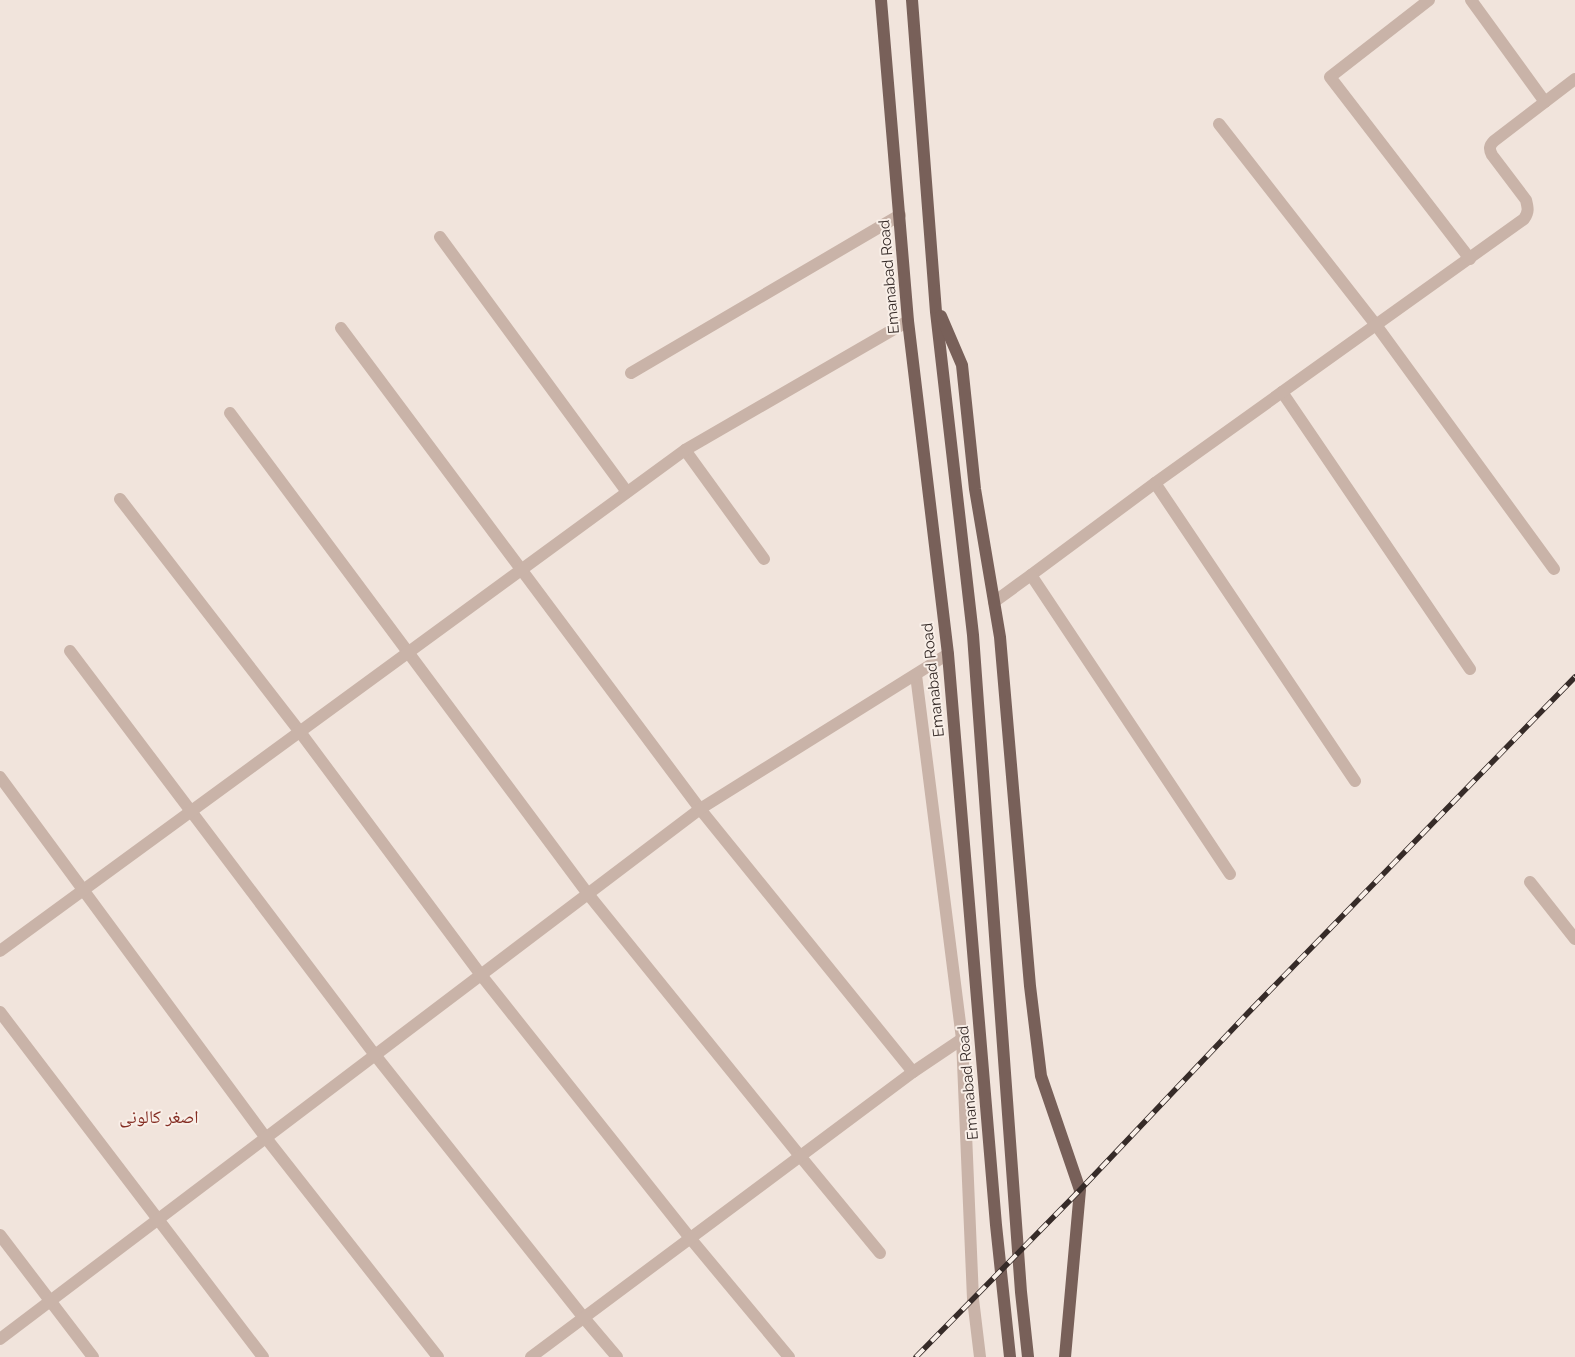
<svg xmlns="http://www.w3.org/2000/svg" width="1575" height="1357" font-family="Raleway,'Noto Naskh Arabic',sans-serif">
	<rect width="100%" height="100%" fill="#f1e4dc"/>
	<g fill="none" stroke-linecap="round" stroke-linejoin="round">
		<!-- minor -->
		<g stroke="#c9b3a8" stroke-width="12">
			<path d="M1429,0l-99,77 140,182"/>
			<path d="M1471,0l74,102"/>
			<path d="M1219,124l157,201 178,244"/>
			<path d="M440,237l187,255"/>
			<path d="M341,328l359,481 213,263"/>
			<path d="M631,373l269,-158"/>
			<path d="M1282,392l188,277"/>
			<path d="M230,413l358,481 212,262 80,97"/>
			<path d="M685,450l79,109"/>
			<path d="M1155,483l200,298"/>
			<path d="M120,499l180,233 181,243 209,263 99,119"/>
			<path d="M1031,575l124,-92 369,-264c5,-7 4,-11 2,-19l-34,-45c-3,-6 -3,-9 2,-14l81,-62"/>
			<path d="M994,602l37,-27 199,299"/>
			<path d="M70,651l305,404 209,263 33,39"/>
			<path d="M916,675l46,364 11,260 7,58"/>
			<path d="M0,777l266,361 172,219"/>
			<path d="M1530,882l45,57"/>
			<path d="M0,951l685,-501 223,-129"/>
			<path d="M0,1012l263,345"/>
			<path d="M0,1235l93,122"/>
			<path d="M0,1339l700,-530 248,-155"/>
			<path d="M531,1357l382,-285 49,-33"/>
		</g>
		<!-- major -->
		<g stroke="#786059" stroke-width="12">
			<path d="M881,0l27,321 40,333 48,571 14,132"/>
			<path d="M912,0l24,312 37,323 48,657 7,65"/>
			<path d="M941,316l21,49 13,124 25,148 30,349 11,90 39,114 -15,167"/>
		</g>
		<!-- rail casing -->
		<g stroke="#362b28" stroke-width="5.5">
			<path id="rail" d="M916,1357l164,-167 167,-176 328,-337"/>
		</g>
		<!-- rail -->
		<use href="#rail" stroke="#f9efe8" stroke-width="4" stroke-dasharray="11" stroke-linecap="butt"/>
	</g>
	<g text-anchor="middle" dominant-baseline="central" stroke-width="4" stroke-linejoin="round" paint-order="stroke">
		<!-- street labels -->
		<g font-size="15" fill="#362b28" stroke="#f9efe8">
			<text transform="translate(889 277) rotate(-95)">Emanabad Road</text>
			<text transform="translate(933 680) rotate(-96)">Emanabad Road</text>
			<text transform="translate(968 1083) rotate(-95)">Emanabad Road</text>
		</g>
		<!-- quarter labels -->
		<g font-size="18" fill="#842d23" stroke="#f9efe8">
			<text x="159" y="1116">اصغر کالونی</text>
		</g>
	</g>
</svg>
